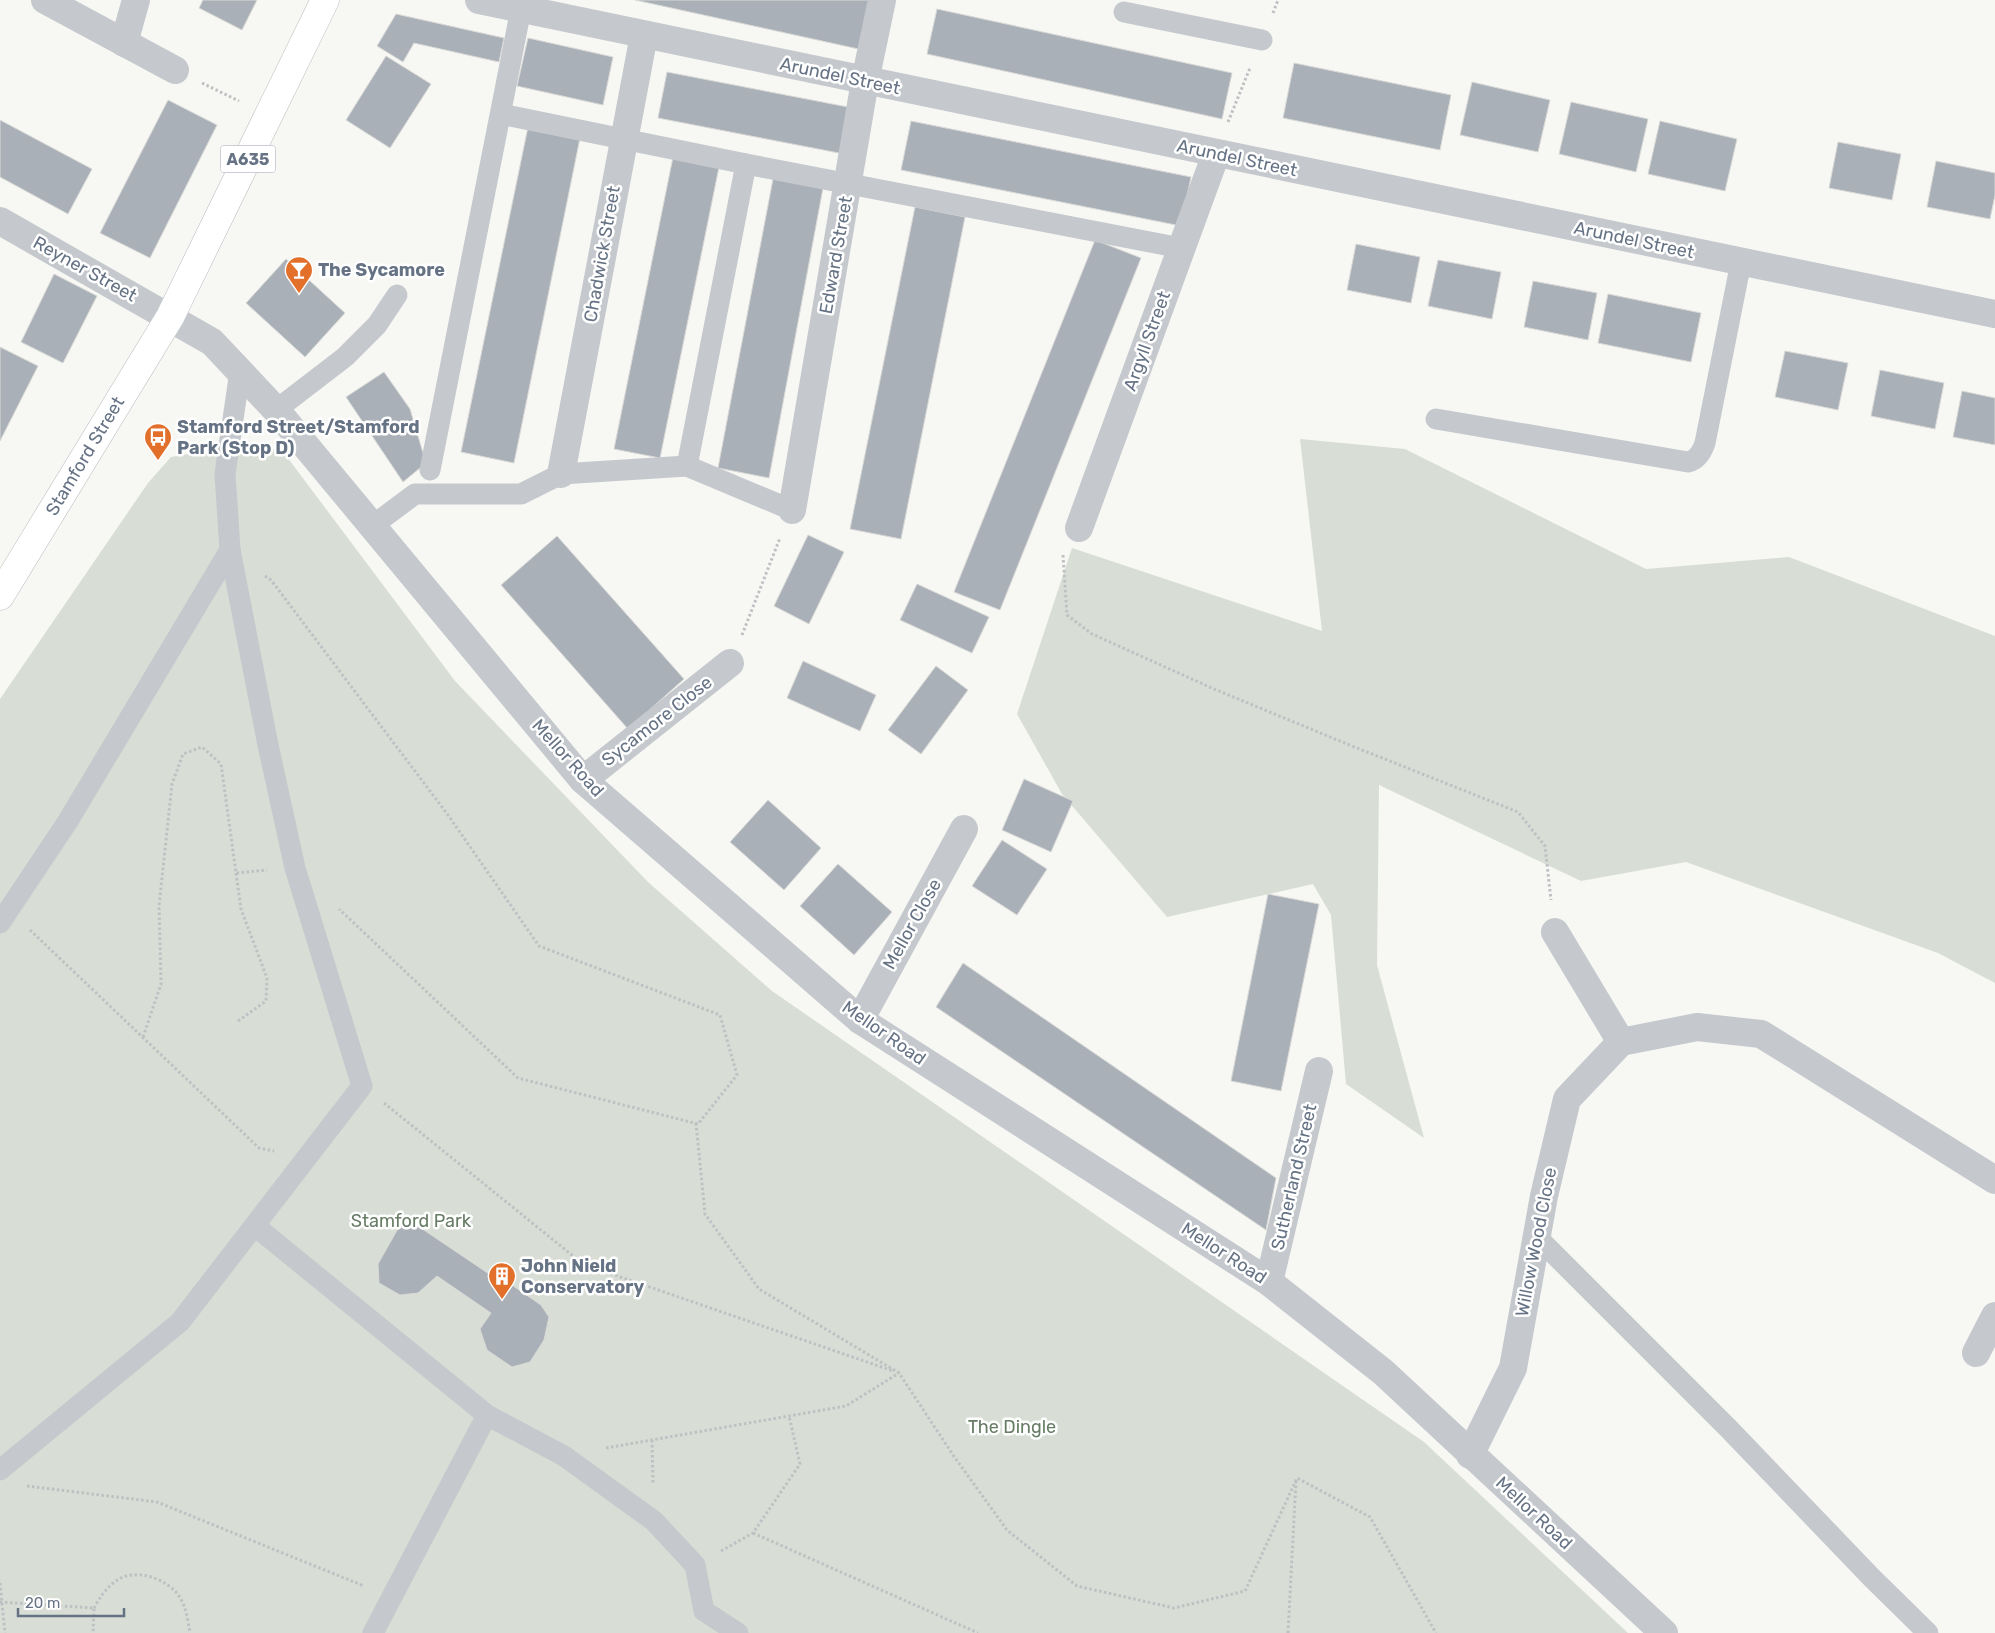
<svg xmlns="http://www.w3.org/2000/svg" width="1995" height="1633" font-family="Rubik,sans-serif">
	<rect width="100%" height="100%" fill="#f7f7f4"/>
	<!-- green -->
	<g fill="#d8ded5">
		<path d="M1300,439l105,10 241,120 143,-12 206,79v347l-57,-30 -252,-91 -105,19 -202,-96 -2,180 47,173 -78,-54 -15,-169 -18,-31 -146,33 -105,-123 -45,-80 55,-166 250,83z"/>
		<path d="M281,449l174,232 193,201 124,109 652,451 204,191h-1628v-934l148,-216 23,-26 27,-5z"/>
	</g>
	<!-- building -->
	<g fill="#a9b0b7" stroke="#d9d9d7">
		<path d="M203,0h54l-15,30 -43,-22z"/>
		<path d="M635,0h240l-12,50z"/>
		<path d="M937,9l295,64 -10,46 -295,-65z"/>
		<path d="M396,14l108,24 -5,24 -85,-19 -11,19 -26,-16z"/>
		<path d="M528,38l85,19 -10,48 -86,-19z"/>
		<path d="M386,56l45,28 -41,64 -44,-28z"/>
		<path d="M1294,63l157,32 -11,55 -157,-32z"/>
		<path d="M667,72l186,36 -9,46 -186,-36z"/>
		<path d="M1472,82l78,18 -12,52 -78,-17z"/>
		<path d="M168,100l49,25 -67,133 -50,-25z"/>
		<path d="M1571,102l77,17 -12,53 -77,-18z"/>
		<path d="M0,120l92,49 -24,45 -68,-37z"/>
		<path d="M911,121l280,56 -10,49 -280,-56z"/>
		<path d="M1660,121l77,18 -12,52 -77,-17z"/>
		<path d="M528,127l52,11 -66,325 -53,-11z"/>
		<path d="M1838,142l63,12 -9,46 -63,-12z"/>
		<path d="M673,157l46,10 -59,291 -46,-9z"/>
		<path d="M1936,161l59,12v22l-5,24 -63,-12z"/>
		<path d="M773,179l50,9 -54,290 -51,-10z"/>
		<path d="M915,207l50,10 -64,322 -51,-10z"/>
		<path d="M1095,240l46,18 -141,352 -46,-18z"/>
		<path d="M1356,244l64,13 -9,46 -64,-13z"/>
		<path d="M286,259l59,54 -40,44 -59,-54z"/>
		<path d="M1438,260l63,12 -9,47 -64,-13z"/>
		<path d="M54,274l43,22 -34,67 -42,-21z"/>
		<path d="M1533,281l64,12 -9,47 -64,-13z"/>
		<path d="M1608,294l93,19 -10,49 -93,-19z"/>
		<path d="M0,347l38,19 -38,75z"/>
		<path d="M1785,351l63,12 -10,47 -63,-13z"/>
		<path d="M1880,370l64,13 -9,46 -64,-13z"/>
		<path d="M384,372l26,37 16,54 -23,19 -57,-85z"/>
		<path d="M1962,391l33,7v47l-42,-8z"/>
		<path d="M808,535l36,17 -35,72 -35,-18z"/>
		<path d="M557,536l127,143 -56,50 -127,-144z"/>
		<path d="M917,584l72,33 -17,36 -72,-33z"/>
		<path d="M803,661l73,34 -16,36 -73,-33z"/>
		<path d="M936,666l32,24 -47,64 -33,-24z"/>
		<path d="M1024,779l49,22 -22,51 -49,-22z"/>
		<path d="M768,800l53,48 -37,42 -54,-48z"/>
		<path d="M1002,840l45,29 -30,46 -45,-29z"/>
		<path d="M838,864l54,48 -38,43 -54,-49z"/>
		<path d="M1268,894l51,10 -38,187 -50,-10z"/>
		<path d="M963,963l313,215 -10,52 -330,-223z"/>
		<path d="M412,1222l92,62 5,-1 32,22 8,12 -5,23 -14,22 -18,5 -25,-17 -7,-21 11,-16 -54,-37 -19,17 -18,2 -21,-12 -1,-19 22,-39z"/>
	</g>
	<g fill="none" stroke-linecap="round" stroke-linejoin="round">
		<!-- highway casing -->
		<g stroke="#b8babe" stroke-width="29">
			<path id="highway" d="M0,596l170,-279 155,-317"/>
		</g>
		<!-- path -->
		<g stroke="#bfc0c3" stroke-width="3" stroke-dasharray="2.5 2.5" stroke-linecap="butt">
			<path d="M1273,13l5,-13"/>
			<path d="M202,83l37,18"/>
			<path d="M1228,122l22,-54"/>
			<path d="M1063,555l4,60 25,19 122,55 133,55 171,68 27,34 6,54"/>
			<path d="M265,576l6,4 177,235 91,131 181,69 17,60 -39,49 -180,-46 -179,-169"/>
			<path d="M742,635l38,-97"/>
			<path d="M236,873l5,36 26,69 -1,23 -28,20"/>
			<path d="M30,930l229,218 15,3"/>
			<path d="M143,1037l18,-53 -2,-78 13,-122 11,-30 19,-7 19,17 15,109 31,-3"/>
			<path d="M384,1103l199,161 310,107"/>
			<path d="M696,1123l9,91 54,75 140,84 54,82 54,75 70,56 97,22 71,-17 52,-113 73,39 66,116"/>
			<path d="M652,1440l1,43"/>
			<path d="M606,1448l240,-42 53,-33"/>
			<path d="M27,1486l130,16 207,84"/>
			<path d="M753,1533l225,100"/>
			<path d="M721,1551l32,-18 47,-69 -11,-48"/>
			<path d="M0,1583l5,50"/>
			<path d="M0,1602l94,6 -1,25"/>
			<path d="M94,1608c6,-11 15,-25 29,-31 18,-7 45,3 56,19 7,10 9,25 11,37"/>
			<path d="M1288,1633l8,-152"/>
		</g>
		<!-- lane -->
		<g stroke="#c5c8cc" stroke-width="21">
			<path d="M1124,12l138,28"/>
			<path d="M501,114l245,50 435,84"/>
			<path d="M276,410l69,-53 32,-32 20,-30"/>
			<path d="M1436,419l252,43c9,-2 14,-10 17,-19l36,-181"/>
			<path d="M687,466l59,-302"/>
			<path d="M430,470l91,-461"/>
			<path d="M372,526l43,-32h106l40,-20 126,-8 105,44"/>
			<path d="M0,923l68,-102 162,-271"/>
			<path d="M255,1226l232,189 77,41 90,65 41,44 9,46 34,22"/>
			<path d="M1536,1236l193,193 142,148 57,56"/>
			<path d="M0,1470l180,-148 182,-236 -67,-218 -27,-123 -38,-195 -5,-76 15,-103"/>
			<path d="M373,1633l114,-218"/>
		</g>
		<!-- street -->
		<g stroke="#c5c8cc" stroke-width="28">
			<path d="M45,0l130,70"/>
			<path d="M479,0l1516,314"/>
			<path d="M124,43l12,-43"/>
			<path d="M0,221l212,121 64,68 307,370 277,240 409,262 114,90 281,261"/>
			<path d="M561,474l83,-439"/>
			<path d="M792,510l73,-429 17,-81"/>
			<path d="M1079,528l137,-374"/>
			<path d="M583,780l147,-117"/>
			<path d="M1555,932l66,110"/>
			<path d="M860,1020l104,-191"/>
			<path d="M1269,1282l50,-211"/>
			<path d="M1976,1353l19,-37"/>
			<path d="M1470,1455l43,-87 31,-172 23,-97 54,-57 76,-15 64,7 234,146"/>
		</g>
		<!-- highway -->
		<use href="#highway" stroke="#fff" stroke-width="28"/>
	</g>
	<!-- icons -->
	<defs>
		<g id="bar-pin" transform="scale(1.4375)"><path d="M0 17L-7.5 6A9.5 9.5 0 1 1 7.5 6Z" fill="#e2702a" stroke="#fff"/><path d="M-6-5H6L.8 .8V4.5H3.5V6h-7V4.5H-.8V.8Z" fill="#fff"/></g>
		<g id="bus-pin" transform="scale(1.4375)"><path d="M0 17L-7.5 6A9.5 9.5 0 1 1 7.5 6Z" fill="#e2702a" stroke="#fff"/><path d="M-5-6H5V4H4V6H2V4H-2V6H-4V4H-5ZM-3.5-4V0h7V-4ZM-3.5 1.2v1.5H-2V1.2ZM2 1.2v1.5H3.5V1.2Z" fill="#fff"/></g>
		<g id="building-pin" transform="scale(1.4375)"><path d="M0 17L-7.5 6A9.5 9.5 0 1 1 7.5 6Z" fill="#e2702a" stroke="#fff"/><path d="M-4-6H4V6H1V3H-1V6H-4ZM-2.5-4.3h1.7v1.8h-1.7ZM.8-4.3h1.7v1.8H.8ZM-2.5-1h1.7V.8h-1.7ZM.8-1h1.7V.8H.8Z" fill="#fff"/></g>
	</defs>
	<g fill-rule="evenodd">
		<use href="#bar-pin" x="299" y="270"/>
		<use href="#bus-pin" x="158" y="437"/>
		<use href="#building-pin" x="502" y="1276"/>
	</g>
	<g text-anchor="middle" dominant-baseline="central" stroke-width="5" stroke-linejoin="round" paint-order="stroke">
		<!-- shield labels -->
		<rect fill="#fff" stroke="#949daa" stroke-width="1" x="220.5" y="145.5" width="55" height="27" rx="4"/>
		<g font-size="16" font-weight="bold" fill="#667385">
			<text x="248" y="159">A635</text>
		</g>
		<!-- street labels -->
		<g font-size="18" fill="#667385" stroke="#fff">
			<text transform="translate(840 76) rotate(12)">Arundel Street</text>
			<text transform="translate(1237 158) rotate(12)">Arundel Street</text>
			<text transform="translate(1634 240) rotate(12)">Arundel Street</text>
			<text transform="translate(602 254) rotate(-80)">Chadwick Street</text>
			<text transform="translate(836 255) rotate(-80)">Edward Street</text>
			<text transform="translate(85 269) rotate(29)">Reyner Street</text>
			<text transform="translate(1147 341) rotate(-70)">Argyll Street</text>
			<text transform="translate(85 456) rotate(-59)">Stamford Street</text>
			<text transform="translate(657 721) rotate(-38)">Sycamore Close</text>
			<text transform="translate(568 758) rotate(48)">Mellor Road</text>
			<text transform="translate(912 924) rotate(-61)">Mellor Close</text>
			<text transform="translate(884 1033) rotate(35)">Mellor Road</text>
			<text transform="translate(1294 1177) rotate(-77)">Sutherland Street</text>
			<text transform="translate(1536 1242) rotate(-79)">Willow Wood Close</text>
			<text transform="translate(1224 1253) rotate(33)">Mellor Road</text>
			<text transform="translate(1534 1513) rotate(43)">Mellor Road</text>
		</g>
		<!-- poi labels -->
		<g font-size="18" font-weight="bold" fill="#667385" stroke="#fff" text-anchor="start">
			<text x="318" y="270">The Sycamore</text>
			<text x="177" y="427">Stamford Street/Stamford<tspan x="177" dy="21">Park (Stop D)</tspan></text>
			<text x="521" y="1266">John Nield<tspan x="521" dy="21">Conservatory</tspan></text>
		</g>
		<!-- park labels -->
		<g font-size="18" fill="#677c65" stroke="#fff">
			<text x="411" y="1221">Stamford Park</text>
			<text x="1012" y="1427">The Dingle</text>
		</g>
	</g>
	<!-- scale -->
	<path d="M18 1608v8h106v-8" fill="none" stroke="#667385" stroke-width="2.5"/>
	<text x="25" y="1608" font-size="15" fill="#667385" stroke="#ffffff" stroke-width="4" paint-order="stroke">20 m</text>
</svg>
